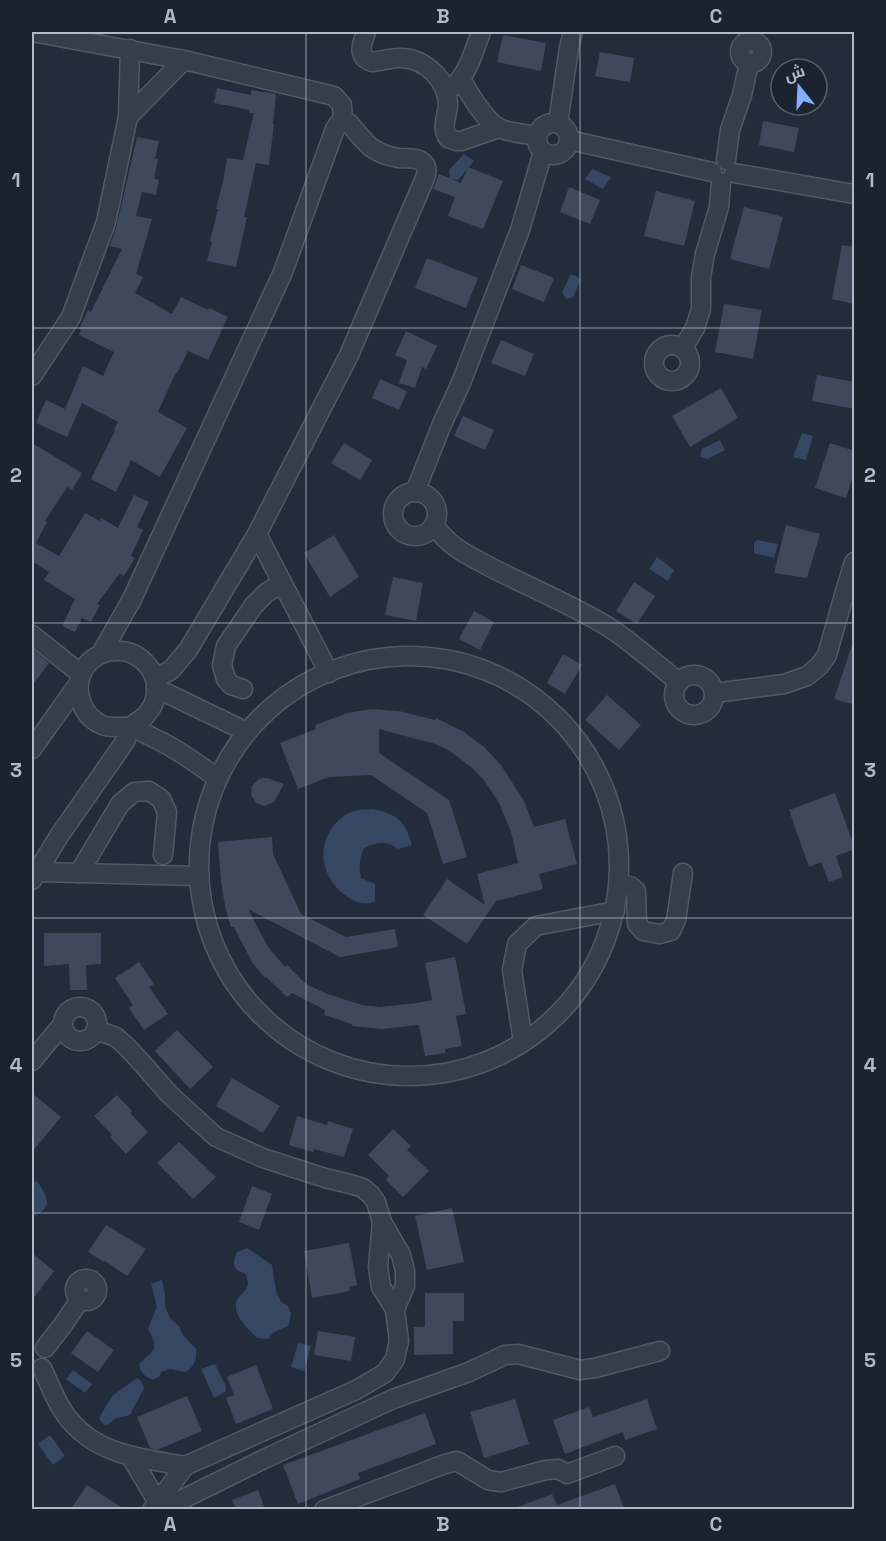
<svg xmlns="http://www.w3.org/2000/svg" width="886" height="1541" font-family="'Space Grotesk',Cairo,sans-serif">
	<rect width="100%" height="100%" fill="#222c3b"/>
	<!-- water -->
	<g fill="#354763">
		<path d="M464,154l10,7 -16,19 -8,-1 -1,-9z"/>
		<path d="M592,169l19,8 -8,12 -18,-10z"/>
		<path d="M571,274l10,5 -8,18 -7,2 -4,-7z"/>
		<path d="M802,433l11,3 -7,24 -13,-3z"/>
		<path d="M720,440l5,10 -17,9 -8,-2 2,-8z"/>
		<path d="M757,540l21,4 -4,14 -20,-5v-10z"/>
		<path d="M657,557l17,13 -6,11 -19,-12z"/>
		<path d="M373,809c25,6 32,11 39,36l-14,4c-13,-9 -20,-7 -34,-1 -5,11 -5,18 -3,30l14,6v18c-5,1 -10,2 -14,1 -32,-9 -49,-48 -29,-75 6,-8 12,-14 22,-17 6,-2 13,-1 19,-2z"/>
		<path d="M37,1181c11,16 17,28 -5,35v-33z"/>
		<path d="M247,1248l25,17 4,26 5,11 7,4 3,8 -2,11c-7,5 -17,5 -20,14l-12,-1c-7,-8 -21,-19 -21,-31 -1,-15 19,-14 9,-34 -13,-3 -13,-9 -8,-21z"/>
		<path d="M162,1280l3,15v11l5,12 9,8 4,9 13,14c1,11 -2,17 -10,23l-16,-3 -9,3 -1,4 -7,4c-9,-4 -12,-6 -14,-16 15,-15 21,-13 9,-35l9,-23 -6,-22z"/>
		<path d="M298,1343l13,3 -7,25 -13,-4z"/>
		<path d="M215,1364l11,22v5l-12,7 -13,-29z"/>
		<path d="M73,1370l19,14 -7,9 -19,-14z"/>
		<path d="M137,1378l4,3 3,7 -14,27 -16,4 -4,4 -3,2 -4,-1 -4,-6 13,-22z"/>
		<path d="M50,1435l15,21 -12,9 -15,-21z"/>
	</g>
	<!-- building -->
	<g fill="#3e4a5b">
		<path d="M503,35l43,8 -5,28 -44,-9z"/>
		<path d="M600,52l34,6 -4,24 -35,-6z"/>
		<path d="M217,88l34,7v-5l25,4 -3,30h1l-5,41 -13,-2 -12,54h3l-11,50 -29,-6 5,-19 -2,-1 8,-32h-2l7,-27 4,-24 16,2 11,-47h-5l1,-3 -36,-7z"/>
		<path d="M763,121l36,7 -5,24 -35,-7z"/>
		<path d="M137,137l22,4 -4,18h3l-4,20 5,1 -3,15 -14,-3 -6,24 16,3 -16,55 7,3 -8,16 37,21 9,-17 27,13 1,-2 19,9 -20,43 -20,-9 -11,22 -1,-1 -18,40 29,16 -27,49 -29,-17 -15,32 -25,-13 24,-48 -1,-1 4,-8 -36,-19 -15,34 -31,-14 10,-23 19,9 18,-43 20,10 11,-24 -35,-17 2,-5 -2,-1 9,-19 3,2 31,-63 -12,-3 7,-22z"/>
		<path d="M468,167l35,14 -20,48 -35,-13 7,-19 -22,-8 6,-15 22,9z"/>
		<path d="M569,187l31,13 -10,24 -30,-12z"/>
		<path d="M656,191l39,10 -11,45 -40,-10z"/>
		<path d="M744,207l39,10 -14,52 -39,-10z"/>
		<path d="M842,245l13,2v57l-23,-5z"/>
		<path d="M427,258l51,20 -12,30 -51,-20z"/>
		<path d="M521,265l33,13 -10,24 -32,-13z"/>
		<path d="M724,304l38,6 -9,49 -38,-7z"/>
		<path d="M406,331l31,15 -11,23 -4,-2 -7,21 -16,-5 8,-23 -12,-5z"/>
		<path d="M501,340l33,14 -9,22 -34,-13z"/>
		<path d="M817,375l38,7v27l-43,-8z"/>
		<path d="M380,379l27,12 -8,19 -27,-12z"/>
		<path d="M721,388l17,30 -48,29 -18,-31z"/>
		<path d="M463,416l31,14 -9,20 -31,-14z"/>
		<path d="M32,443l50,30 -10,17 -5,-3 -22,34 2,1 -11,21 23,13 26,-43 15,8 1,-3 17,10 16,-33 15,7 -12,25 6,3 -12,26 4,2 -11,18 -4,-3 -23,31 3,1 -9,17 -9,-4 -7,14 -13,-6 13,-27 -31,-19 5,-8 -17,-11z"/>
		<path d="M344,443l28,17 -12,20 -29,-17z"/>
		<path d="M830,443l25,8v19l-9,28 -31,-10z"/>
		<path d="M786,525l34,9 -13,44 -33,-5z"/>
		<path d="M334,535l25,42 -29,20 -26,-44z"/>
		<path d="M393,577l30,6 -7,38 -31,-6z"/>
		<path d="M634,582l21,14 -18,28 -21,-13z"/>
		<path d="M474,611l20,11 -14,28 -21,-11z"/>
		<path d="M852,645h3v60l-21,-6z"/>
		<path d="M32,649l17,14 -17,23z"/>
		<path d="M563,654l19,11 -17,29 -18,-11z"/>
		<path d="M607,695l34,30 -22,25 -34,-30z"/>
		<path d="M371,709l28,2 36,9 1,-2 28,14 20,15 17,18 23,36 10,26 31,-8 12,45 -38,10 4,15 -47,12 -29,43 -44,-29 24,-36 38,26 -8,-31 41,-11 -7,-31 -12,-29 -15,-23 -13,-13 -21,-16 -15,-7 -56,-15v24l70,47 18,57 -24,7 -16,-51 -56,-38 -42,2 -31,12 -18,-46 36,-14 -1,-4 33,-12z"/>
		<path d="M263,778h4l17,6 -10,18 -9,4 -9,-3 -5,-8 1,-9 7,-7z"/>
		<path d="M835,793l20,56 -19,7 7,21 -14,5 -8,-20 -12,5 -20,-57z"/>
		<path d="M272,837l1,17 28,60 45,23 49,-8 3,18 -58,10 -92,-48 20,38 17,20 2,-2 19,19 21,10 35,11 18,2 37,-4 15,-3 -7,-37 30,-6 11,57 -10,2 6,30 -17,3v4l-20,3 -6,-31 -37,4 -30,-3v-2l-28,-9 1,-5 -33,-17 -5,4 -21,-20 -1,1 -13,-16 -18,-35h-3l-6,-21 -4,-25 -3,-39z"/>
		<path d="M44,933h57v31l-15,1 1,25h-17l-1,-26 -25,2z"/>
		<path d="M139,962l15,22 -5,3 19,27 -24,16 -15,-22 4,-3 -18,-27z"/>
		<path d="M177,1030l36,37 -23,22 -35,-38z"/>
		<path d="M232,1078l48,28 -17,27 -47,-27z"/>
		<path d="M32,1093l29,24 -29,35z"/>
		<path d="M117,1095l15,16 -2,2 18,19 -22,22 -16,-17 2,-2 -18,-19z"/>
		<path d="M297,1116l30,9 1,-4 25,8 -9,28 -30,-8 -1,3 -24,-7z"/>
		<path d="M393,1129l18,17 -4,4 22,21 -26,26 -17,-17 3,-4 -21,-21z"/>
		<path d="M179,1142l37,35 -23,22 -36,-36z"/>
		<path d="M252,1186l20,8 -13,36 -20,-8z"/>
		<path d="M452,1208l12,54 -37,8 -12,-54z"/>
		<path d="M106,1225l40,24 -19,27 -22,-15 -1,1 -16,-10z"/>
		<path d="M349,1243l8,42 -8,2 1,4 -38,7 -8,-47z"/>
		<path d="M32,1253l22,18 -22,29z"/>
		<path d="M425,1293h39v28h-11v33l-39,1v-28h11z"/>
		<path d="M87,1331l27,19 -16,22 -27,-19z"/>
		<path d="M318,1331l37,6 -4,24 -37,-6z"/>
		<path d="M256,1365l17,44 -37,15 -10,-26 8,-3 -7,-18z"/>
		<path d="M187,1396l15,35 -45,19 -7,-2 -13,-31z"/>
		<path d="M515,1399l14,45 -45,14 -14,-46z"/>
		<path d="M647,1399l10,30 -32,11 -2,-8 -58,22 -12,-34 36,-13 4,10z"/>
		<path d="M425,1413l11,31 -78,29 2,6 -62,25 -15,-39z"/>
		<path d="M615,1484l9,25h-109v-1l37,-14 5,11z"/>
		<path d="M87,1485l37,24h-53z"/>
		<path d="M258,1490l7,19h-29l-4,-9z"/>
	</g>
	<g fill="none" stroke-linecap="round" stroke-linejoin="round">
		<!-- minor casing -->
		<g stroke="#515966" stroke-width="21">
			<g id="minor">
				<path d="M32,32l152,28 150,36 8,9 1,17"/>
				<path d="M366,32c-4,12 -10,24 6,30 9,-1 19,-4 28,-4 25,0 48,22 48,48 -1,11 -7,21 0,32l8,3h5l38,-13"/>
				<circle cx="751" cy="52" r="11"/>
				<path d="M461,79c8,14 23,41 38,49 7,4 28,6 37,8"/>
				<path d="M454,86c15,-15 20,-35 27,-54"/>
				<path d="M128,117l56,-57"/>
				<circle cx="553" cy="139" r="16"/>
				<path d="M558,123l11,-75 4,-16"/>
				<path d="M569,140l143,32"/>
				<path d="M726,160l4,-30 12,-35 7,-32"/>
				<path d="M734,173l120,21"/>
				<circle cx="672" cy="363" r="18"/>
				<path d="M683,348l12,-20 6,-19v-32l4,-23 14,-47 2,-25"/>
				<path d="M32,376l39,-59 35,-95 22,-105 2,-68"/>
				<path d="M415,492l27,-68 19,-41 59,-153 23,-78"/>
				<circle cx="415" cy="514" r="22"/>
				<path d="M434,525c16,23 34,30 58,43 39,20 81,37 118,60 24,16 46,36 69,54"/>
				<path d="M257,534l72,139"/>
				<path d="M32,635l49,39"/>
				<path d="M101,654l31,-55 151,-327 52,-143 4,-6 4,-1"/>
				<circle cx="409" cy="866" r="210"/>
				<circle cx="694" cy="695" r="20"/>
				<path d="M155,679l16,-9 17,-20 69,-116 92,-179 76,-177c2,-6 3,-13 -4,-17 -6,-4 -16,-2 -23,-3 -27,-5 -33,-16 -49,-35l-6,-1"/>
				<path d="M156,688l91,44"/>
				<path d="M243,689l-12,-4 -5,-6 -4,-14 4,-19 28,-41 12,-12 16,-10"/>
				<path d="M714,693l70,-9 23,-8 12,-10 8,-11 17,-60 10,-33"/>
				<path d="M32,749l47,-66"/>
				<path d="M38,872l160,4"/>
				<path d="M79,873l41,-69 14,-12 15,-1 12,8 6,13 -4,43"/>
				<path d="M32,880l27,-44 65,-93c3,-4 4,-12 7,-16 4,-5 10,-7 14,-11 14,-14 15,-36 3,-50 -8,-10 -19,-16 -32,-15 -12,0 -24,6 -31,16 -13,20 -5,48 17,58 9,4 18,1 27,2 9,2 20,9 29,13 21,10 39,24 58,37"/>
				<path d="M618,884l12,2 6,5 1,33 6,7 16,3 12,-3 5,-11 7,-47"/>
				<circle cx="80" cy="1024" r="17"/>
				<path d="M96,1030l20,7 10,9 15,16 28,32 47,43 47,21 62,20 25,6 13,4 8,7 5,7 6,20 19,33 4,16v15l-10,23"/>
				<path d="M523,1042l-11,-72 5,-26 19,-18 79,-15"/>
				<path d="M32,1061l31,-37"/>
				<circle cx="86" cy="1290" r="11"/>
				<path d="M45,1348l17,-22 18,-26"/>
				<path d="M42,1368c7,15 13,32 23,46 29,41 75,44 120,52"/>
				<path d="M131,1457l26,44"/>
				<path d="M152,1510l33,-44 171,-76 29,-17 10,-14 4,-18 -4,-32 -14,-22 -3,-20 4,-45"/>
				<path d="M174,1510l7,-10 83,-41 129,-60 76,-27 36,-17 13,-1 62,16 15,-2 65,-17"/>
				<path d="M324,1510l121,-46 12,-3 31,19 13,2 45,-12 12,-1 9,5 48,-18"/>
			</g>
		</g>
		<!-- minor -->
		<use href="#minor" stroke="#363e4c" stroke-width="18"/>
	</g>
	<!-- grid -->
	<path fill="none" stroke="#b1b9c7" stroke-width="1.5" stroke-opacity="0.55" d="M306,32v1478M580,32v1478M32,328h822M32,623h822M32,918h822M32,1213h822"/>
	<!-- border -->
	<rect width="886" height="1541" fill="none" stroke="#1b2330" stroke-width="66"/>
	<!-- north arrow -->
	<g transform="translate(799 87) rotate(342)"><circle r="28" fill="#1b2330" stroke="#575f6c" stroke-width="1.5"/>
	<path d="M0-4.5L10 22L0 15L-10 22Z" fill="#84aef9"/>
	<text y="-9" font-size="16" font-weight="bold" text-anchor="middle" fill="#b1b9c7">ش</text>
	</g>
	<rect x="33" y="33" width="820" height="1475" fill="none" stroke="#b1b9c7" stroke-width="2"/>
	<g font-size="20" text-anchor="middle" font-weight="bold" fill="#b1b9c7">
		<text x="170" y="23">A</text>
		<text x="443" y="23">B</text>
		<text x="716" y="23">C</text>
		<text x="16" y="187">1</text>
		<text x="870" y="187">1</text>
		<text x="16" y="482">2</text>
		<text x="870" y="482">2</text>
		<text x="16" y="777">3</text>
		<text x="870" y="777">3</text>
		<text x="16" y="1072">4</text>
		<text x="870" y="1072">4</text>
		<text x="16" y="1367">5</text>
		<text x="870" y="1367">5</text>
		<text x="170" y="1531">A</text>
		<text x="443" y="1531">B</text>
		<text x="716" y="1531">C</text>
	</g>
</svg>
